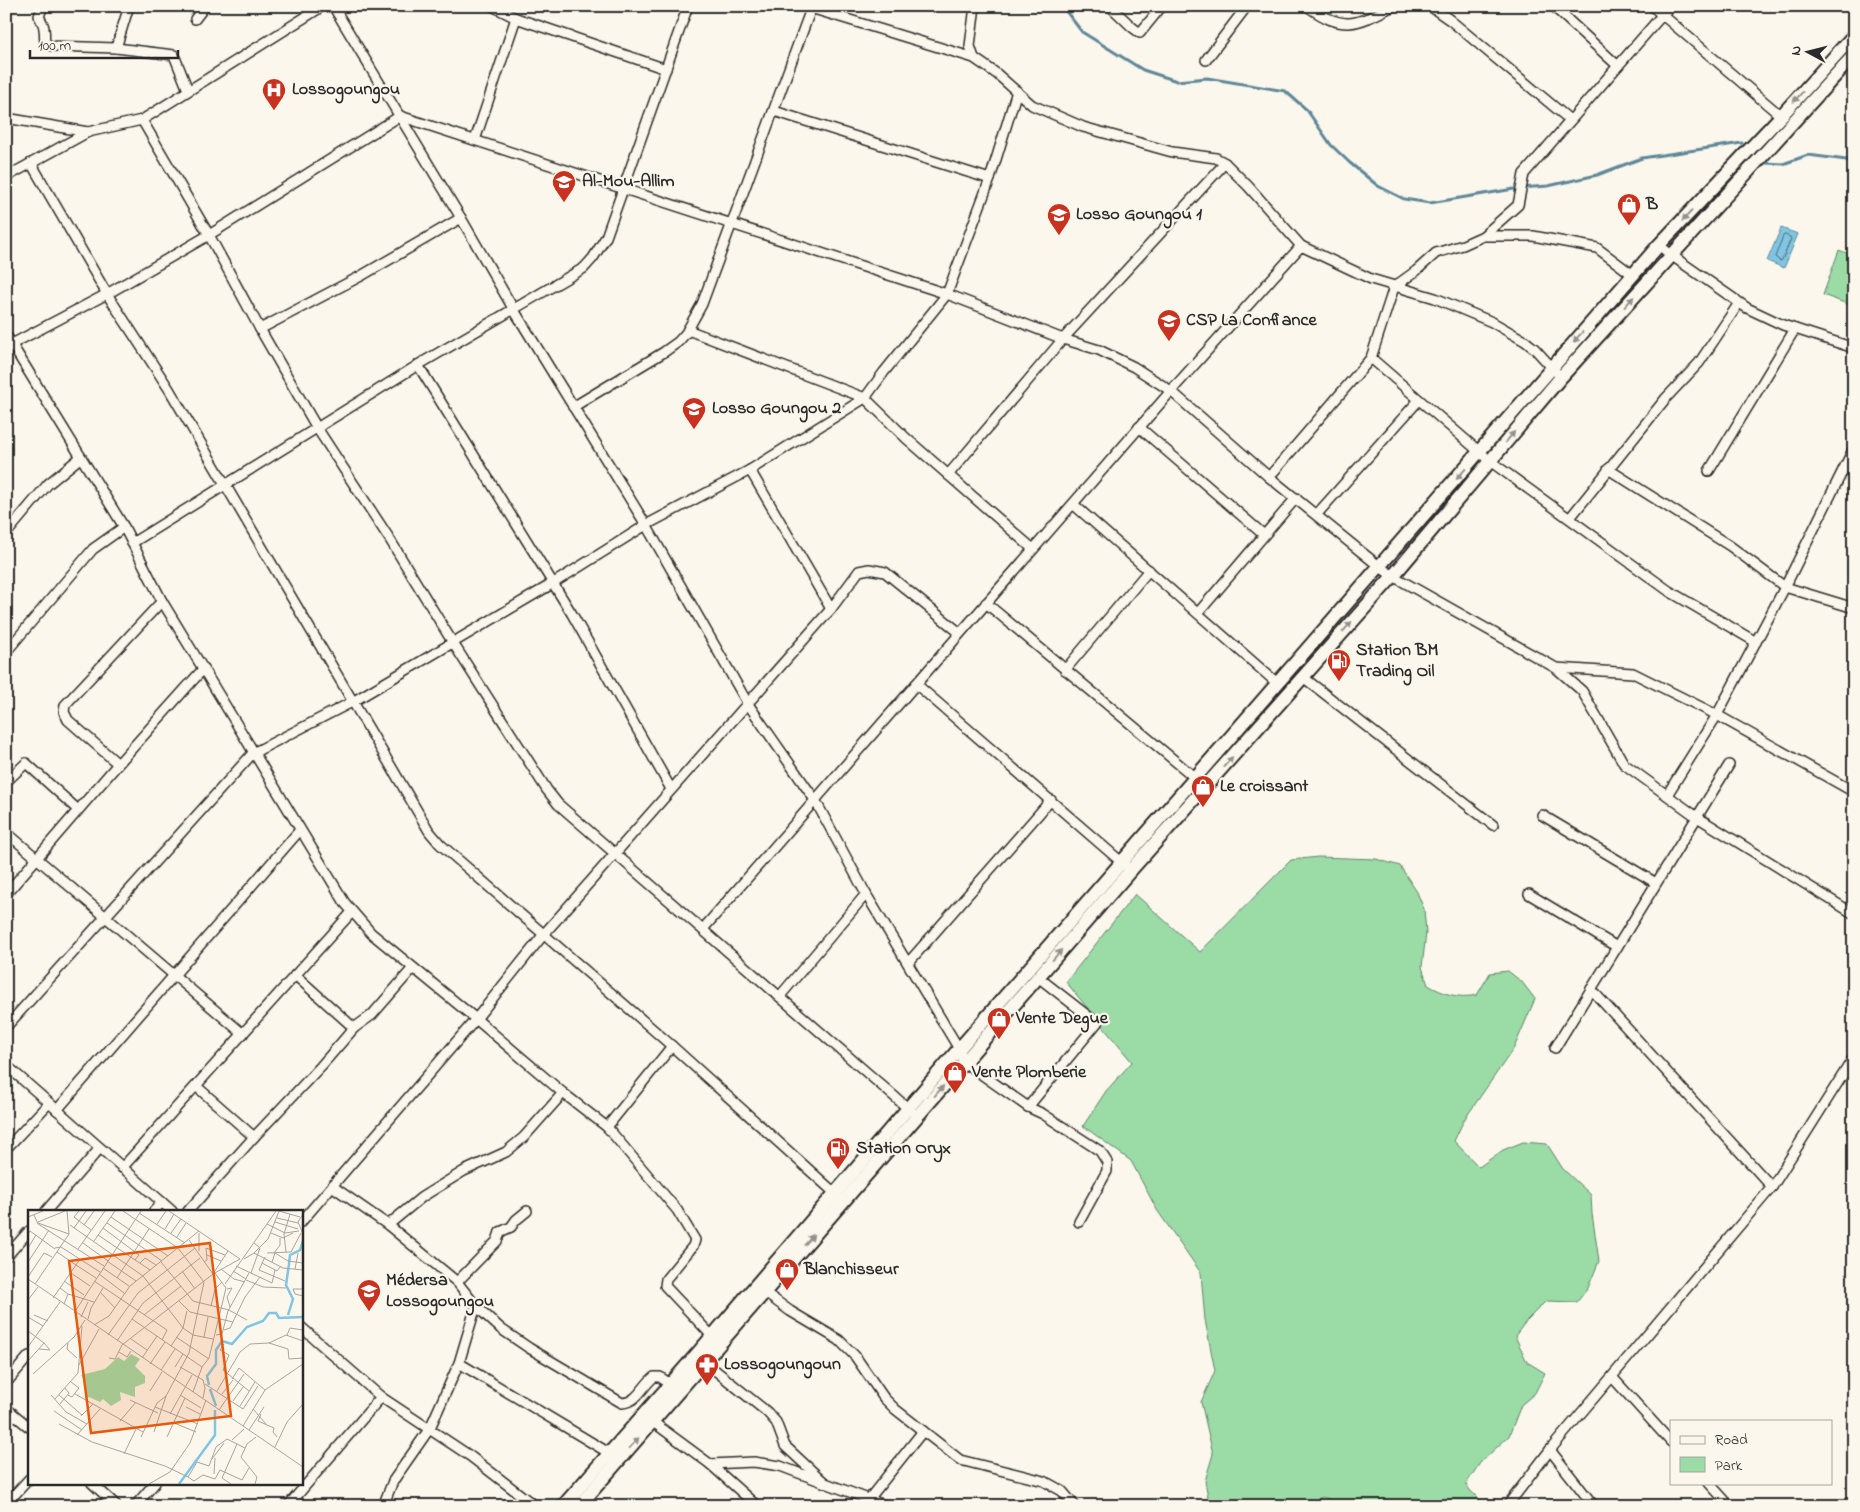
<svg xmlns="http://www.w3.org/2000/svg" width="1860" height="1512" font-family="'Indie Flower',sans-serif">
	<rect width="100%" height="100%" fill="#fbf7ec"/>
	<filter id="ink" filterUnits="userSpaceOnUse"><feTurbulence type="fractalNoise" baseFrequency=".02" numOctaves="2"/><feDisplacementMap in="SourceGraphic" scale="10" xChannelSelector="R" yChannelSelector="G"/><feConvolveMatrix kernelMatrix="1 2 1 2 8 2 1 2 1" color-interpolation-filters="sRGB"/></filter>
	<g filter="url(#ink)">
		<!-- green -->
		<g fill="#9adba6" stroke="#628368">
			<path d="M1839,250l15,6v39l-4,10 -27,-10z"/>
			<path d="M1318,857l58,2 24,7 17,26 7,17 2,24 -4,34 6,18c16,9 30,14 49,10l13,-22 18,-2 14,11 13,17 -21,49 -50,72 -10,21 25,26 24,-17 20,-8 24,2 16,25 28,26 1,19 7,47 -11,27 -11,14 -31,-1 -19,19 -12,16 12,26 18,11 -10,20 -14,12 -12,31 -29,27 -14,21c4,9 14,13 17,22h-138l-22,-9 -22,9h-88l-5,-9 -3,-16 8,-27 -12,-52 14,-31 -10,-51 -4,-47 -44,-63 -26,-49 -48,-35 23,-35 26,-29 -66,-80 69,-88 65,58 91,-92z"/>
		</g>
		<!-- water -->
		<path fill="#80c5e1" stroke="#5e8798" d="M1781,228l17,6 -14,34 -17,-7z"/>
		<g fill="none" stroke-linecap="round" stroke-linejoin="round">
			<!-- shore -->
			<path stroke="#4d6974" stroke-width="1" d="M1785,235l5,2 1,2 -9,21 -2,1 -5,-4 8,-21z"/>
			<!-- stream -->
			<g stroke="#5e8798" stroke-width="3">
				<path d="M1062,6l20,26 61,38 34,11 30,-3 78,13 22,19 24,35 19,18 28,23 26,13 26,4 90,-15 28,-2 49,-11 45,-17 100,-15"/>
				<path d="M1766,163l17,1 25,-9 46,6"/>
			</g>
			<!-- street casing -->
			<g stroke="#2b2b2b" stroke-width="12">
				<g id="street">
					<path d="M43,6l-4,10c2,5 5,8 5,13 2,9 -3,14 8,17l64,2 58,7 14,35"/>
					<path d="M333,6l128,212 53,92 132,215 102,179 67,96 51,94 93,155 5,13 64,45 15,7 57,37 7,11v9l-28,51"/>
					<path d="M492,6l24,12 150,51"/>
					<path d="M804,6l170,52 23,16 35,31 51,22 89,25 44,6 9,5 23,23 53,60"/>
					<path d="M1110,6l22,21 8,6 22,-27"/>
					<path d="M1307,6c36,26 49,19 86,0"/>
					<path d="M1430,6l20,14 120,100"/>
					<path d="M1553,6l65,60"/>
					<path d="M1652,6l129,110"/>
					<path d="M195,19l10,-13"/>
					<path d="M116,48l13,-42"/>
					<path d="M974,58l-4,-12 5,-40"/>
					<path d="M1206,60l41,-54"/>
					<path d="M774,111l216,68"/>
					<path d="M400,116l547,178 116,45 36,11 35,17 37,24 98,86 111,90 13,9 163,92 26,23 42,73 73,53 157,97"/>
					<path d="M6,118l82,14"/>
					<path d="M142,120l67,115 51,94 57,99 72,110 64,105 94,147 11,14 353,307"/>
					<path d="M475,140l41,-122"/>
					<path d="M31,163l76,131 62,95 260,442 11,13 232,202 166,150"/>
					<path d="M6,177l82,-45 54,-12 181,-114"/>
					<path d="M1483,236l35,-31 6,-31 146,-168"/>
					<path d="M1659,245l12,10 76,53 36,17 71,23"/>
					<path d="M260,329l101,-53 100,-58"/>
					<path d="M688,330l177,68 41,40 127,111"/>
					<path d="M6,335l118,192 38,74 183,302 26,30 105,86 87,74 44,34 70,83 18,30 -2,6 -27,33 -1,7 47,50"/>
					<path d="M6,350l6,-6 95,-50 102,-59 191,-119"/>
					<path d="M1371,358l119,103 179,130 87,51"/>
					<path d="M418,365l154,249 99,175"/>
					<path d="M573,407l91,-55 14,-10 8,-9 16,-29 110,-298"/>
					<path d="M1139,427l125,108"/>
					<path d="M1608,469l122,77 55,41 69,21"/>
					<path d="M750,470l81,139"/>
					<path d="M1709,471l86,-142"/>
					<path d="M948,475l115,-136 162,-176"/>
					<path d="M1269,477l102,-119 23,-71 22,-16 20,-18 27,-8 20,-9h50l64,12 36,27"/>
					<path d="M1073,504l204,179"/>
					<path d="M1317,514l102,-114"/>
					<path d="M1570,518l96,-120 33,-35 40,-60"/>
					<path d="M6,534l42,-50 33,-27"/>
					<path d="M132,543l286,-178 166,-97 9,-10 13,-21 82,-231"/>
					<path d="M986,603l213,178"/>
					<path d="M1198,613l98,-115"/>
					<path d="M6,652l87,-103 31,-22"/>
					<path d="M1556,668l77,5 84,42 137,77"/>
					<path d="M1065,670l84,-100"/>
					<path d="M1303,677l190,148"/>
					<path d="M916,684l210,182"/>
					<path d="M118,764l-50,-44 -4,-8 1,-7 97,-104"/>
					<path d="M6,782l20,-19 52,47"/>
					<path d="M1667,795l50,-80 68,-128 69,-139"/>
					<path d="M1542,815l114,68"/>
					<path d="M6,832l237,202"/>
					<path d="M6,894l112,-130 86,-96"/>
					<path d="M1529,894l88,53"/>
					<path d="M703,929l468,-538 130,-145 70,33 64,19 57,24 33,19 10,8 21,23"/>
					<path d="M908,963l143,-163"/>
					<path d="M295,975l59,53"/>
					<path d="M1591,989l181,198"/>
					<path d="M780,996l86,-102"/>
					<path d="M6,1027l247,-274 101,-52 198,-117 94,-59 104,-55 115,-72 19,-26 63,-78 43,-115 27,-88"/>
					<path d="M1555,1048l174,-283"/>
					<path d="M6,1065l166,146"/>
					<path d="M196,1086l58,51"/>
					<path d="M1028,1107l69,-84 -59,-46"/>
					<path d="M57,1110l243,-280"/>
					<path d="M607,1127l65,-81"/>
					<path d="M6,1149l43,-46"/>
					<path d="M122,1168l230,-256"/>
					<path d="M332,1186l56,39 69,57 19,24 25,23 28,19 93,55c16,-1 21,-18 32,-26h6l10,7"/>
					<path d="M46,1211l54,-63"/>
					<path d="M154,1211l8,-9"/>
					<path d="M188,1211l66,-74 67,-71 33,-38 18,-13 41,-47"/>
					<path d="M301,1222l175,-203 68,-85 287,-325 28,-38 10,-2 16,3 75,61"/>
					<path d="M388,1225l34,-28 42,-26 42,-19 18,-15 39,-44"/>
					<path d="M6,1257l23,-26"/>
					<path d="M457,1282l40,-41 3,-9 11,-5 5,-7 11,-9"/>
					<path d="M764,1292l26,19 49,29 16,16 29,42 11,11 65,51 84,21 18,10 13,15"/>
					<path d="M301,1327l80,70 89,59 65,50"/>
					<path d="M700,1358l67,54 9,10 9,24 40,37"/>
					<path d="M459,1363l150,90 2,4"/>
					<path d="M1613,1378l58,64"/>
					<path d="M6,1383l23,-27"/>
					<path d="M6,1408l23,19"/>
					<path d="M653,1422l57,42 47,42"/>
					<path d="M1550,1450l44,56"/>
					<path d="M710,1464l44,-2 26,4 107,40"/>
					<path d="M92,1483l25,23"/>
					<path d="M1709,1483l21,23"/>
					<path d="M869,1499l54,-68"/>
					<path d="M6,1504l23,-25"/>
					<path d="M135,1506l20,-23"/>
					<path d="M288,1506l93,-109"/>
					<path d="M383,1506l10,-25 37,-53 29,-65 17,-57"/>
					<path d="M1507,1506l43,-56 222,-263 82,-130"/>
				</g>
			</g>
			<!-- secondary casing -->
			<g stroke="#2b2b2b" stroke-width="16">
				<g id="secondary">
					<path d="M563,1506l134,-152 262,-305 700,-804 122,-129 73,-81"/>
					<path d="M579,1506l551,-635 263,-295 168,-199 293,-322"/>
				</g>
			</g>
			<!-- street -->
			<use href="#street" stroke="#fbf7ec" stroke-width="9"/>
			<!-- secondary -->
			<use href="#secondary" stroke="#fbf7ec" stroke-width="12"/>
		</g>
		<!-- one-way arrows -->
		<defs><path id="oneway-solid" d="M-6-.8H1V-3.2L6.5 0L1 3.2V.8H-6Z" transform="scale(1.25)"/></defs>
		<g fill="#93918c">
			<use href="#oneway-solid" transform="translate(1798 97) rotate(132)"/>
			<use href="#oneway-solid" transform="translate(1687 216) rotate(133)"/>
			<use href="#oneway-solid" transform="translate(1629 302) rotate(-48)"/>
			<use href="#oneway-solid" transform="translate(1578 337) rotate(131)"/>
			<use href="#oneway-solid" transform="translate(1510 437) rotate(-50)"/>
			<use href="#oneway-solid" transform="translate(1461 474) rotate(131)"/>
			<use href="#oneway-solid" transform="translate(1347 627) rotate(-49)"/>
			<use href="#oneway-solid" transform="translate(1228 762) rotate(-48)"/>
			<use href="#oneway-solid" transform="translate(1057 955) rotate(-49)"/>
			<use href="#oneway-solid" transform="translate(939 1091) rotate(-49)"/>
			<use href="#oneway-solid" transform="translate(809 1240) rotate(-49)"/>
			<use href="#oneway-solid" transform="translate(634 1443) rotate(-48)"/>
		</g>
	</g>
	<!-- icons -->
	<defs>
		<g id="hospital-pin" transform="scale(1.25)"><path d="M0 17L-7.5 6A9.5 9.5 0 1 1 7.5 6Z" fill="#c8321e" stroke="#fbf7ec"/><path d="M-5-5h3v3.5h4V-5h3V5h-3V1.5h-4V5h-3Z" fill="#fff"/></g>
		<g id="school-pin" transform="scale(1.25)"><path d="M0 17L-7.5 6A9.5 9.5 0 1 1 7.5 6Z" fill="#c8321e" stroke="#fbf7ec"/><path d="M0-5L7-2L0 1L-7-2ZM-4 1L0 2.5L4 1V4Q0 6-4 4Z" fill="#fff"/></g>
		<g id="shop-pin" transform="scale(1.25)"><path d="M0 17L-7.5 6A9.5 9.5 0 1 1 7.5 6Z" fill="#c8321e" stroke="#fbf7ec"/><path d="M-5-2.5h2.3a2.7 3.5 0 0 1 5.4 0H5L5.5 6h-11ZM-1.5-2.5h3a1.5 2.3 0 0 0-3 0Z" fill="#fff"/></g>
		<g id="fuel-pin" transform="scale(1.25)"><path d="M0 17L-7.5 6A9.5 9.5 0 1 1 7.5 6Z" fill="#c8321e" stroke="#fbf7ec"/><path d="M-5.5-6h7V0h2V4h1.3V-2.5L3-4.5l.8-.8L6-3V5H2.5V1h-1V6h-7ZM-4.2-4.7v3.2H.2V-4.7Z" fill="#fff"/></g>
		<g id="pharmacy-pin" transform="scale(1.25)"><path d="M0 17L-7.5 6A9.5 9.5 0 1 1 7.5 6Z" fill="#c8321e" stroke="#fbf7ec"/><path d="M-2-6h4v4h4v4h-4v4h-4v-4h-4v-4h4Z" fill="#fff"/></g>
	</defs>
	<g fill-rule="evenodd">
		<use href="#hospital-pin" x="274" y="90"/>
		<use href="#school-pin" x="564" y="182"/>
		<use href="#shop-pin" x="1629" y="205"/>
		<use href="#school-pin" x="1059" y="215"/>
		<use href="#school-pin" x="1169" y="321"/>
		<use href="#school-pin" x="694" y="409"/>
		<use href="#fuel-pin" x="1339" y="661"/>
		<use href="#shop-pin" x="1203" y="787"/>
		<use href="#shop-pin" x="999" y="1019"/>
		<use href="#shop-pin" x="955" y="1073"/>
		<use href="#fuel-pin" x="838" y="1149"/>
		<use href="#shop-pin" x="787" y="1270"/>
		<use href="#school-pin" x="369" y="1291"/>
		<use href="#pharmacy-pin" x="707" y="1365"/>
	</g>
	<g text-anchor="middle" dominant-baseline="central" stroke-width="4.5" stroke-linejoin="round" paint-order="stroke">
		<!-- poi labels -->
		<g font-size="18" font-weight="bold" fill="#2b2b2b" stroke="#fbf7ec" text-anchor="start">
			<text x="292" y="90">Lossogoungou</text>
			<text x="582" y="182">Al-Mou-Allim</text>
			<text x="1646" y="205">B</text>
			<text x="1076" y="215">Losso Goungou 1</text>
			<text x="1186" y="321">CSP La Confiance</text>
			<text x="712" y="409">Losso Goungou 2</text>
			<text x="1356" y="651">Station BM<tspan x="1356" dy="21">Trading Oil</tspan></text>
			<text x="1220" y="787">Le croissant</text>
			<text x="1016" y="1019">Vente Degue</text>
			<text x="972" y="1073">Vente Plomberie</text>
			<text x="856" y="1149">Station Oryx</text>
			<text x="804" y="1270">Blanchisseur</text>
			<text x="386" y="1281">Médersa<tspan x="386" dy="21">Lossogoungou</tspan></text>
			<text x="724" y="1365">Lossogoungoun</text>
		</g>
	</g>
	<!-- overview -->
	<g transform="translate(28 1210)">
		<rect width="275" height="275" fill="#fbf7ec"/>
		<path d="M103,144l9,5 -5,7 10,10v7l-10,4v10l-15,-5 1,8 -10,6 -8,-7 -3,3 -11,-5 -3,2v-16l-5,-8 24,-6 13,-12 6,4z" fill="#9adba6"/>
		<path fill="none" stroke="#80c5e1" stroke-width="2.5" d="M260,105l5,-16 -7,-14 3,-21 1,-9 10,-5 3,-9M181,175l-2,-9 9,-12v-14l6,-9 10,3 15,-17 16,-6 6,-8h7l3,5 24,-1M182,179l6,17M151,274l36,-49v-25"/>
		<path fill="none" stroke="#a8a59f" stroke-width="1" d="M51,1l-5,6 17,13M95,1l55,37 26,34M141,1l71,48M251,1l21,6M111,3l46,30M6,5l4,9 66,42M0,7l15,-6M83,7l57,39M249,8l21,5M10,12l27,-11M247,12l23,7M10,13l31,11M79,13l55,38M129,14l9,-13M239,14l18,9 14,-2M42,15l73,51 40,52 10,7 20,4M56,15l10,-14M46,18l12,-17M75,18l36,27 -4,5M137,19l9,-15M143,23l10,-14M243,23l12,5 10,-5M0,24l2,-3 25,18M275,24l-5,-12 5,-8M70,25l52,35M149,27l9,-14M161,30l24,34 15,-23M66,31l21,-30M55,33l25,18M0,38l8,-13M27,38l6,-1 39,25M50,39l27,-38M171,41v-18M29,42l19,13 4,-6M258,42l-2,-18 6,-20M226,43l29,15 20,2M239,43l24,-1 10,-19M246,43l6,-8v-7M179,45l14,6M237,47l-6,13 26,11M216,49l10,-6 14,-14 11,-28M79,51l29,20M0,52l21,-32M133,52l32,39 36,9 18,10M176,52l3,-2 -1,-12 19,7M244,52l3,-9 13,8 15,2M112,53l5,-5 11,7M234,53l15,8 4,-5M208,56l36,17 3,-13M75,58l26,18M193,59l13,10 11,3M267,59l3,-16M154,61l13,18M205,61l13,8M43,63l19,13M223,63l9,-25 -6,-5M71,64l25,19M0,67l16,-24 8,4M89,68l32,-49M0,69l275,188M218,70l17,7 23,1M36,71l20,14M66,71l73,49 -5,10M7,74l34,-50 -2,-23M197,74l51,-73M32,78l8,6 -4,10M199,79l5,-1 -5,9 3,10M275,79h-10l2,5 8,2M73,83l14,15M40,84l26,8M25,88l23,-33 20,13M0,90l10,-13M151,91l11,11 43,10M183,96l4,-17 7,-7M46,103l67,-102M6,105l14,6M116,105l37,-29M0,107l15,9M53,107l7,-15M60,109l3,-11 12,-20M104,109l70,48 -9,25M66,115l15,-9 21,-30 69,-55M196,120l6,-2 15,-31 15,-20M0,121l16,12 -16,18M80,125l30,-42 57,-45M188,125l6,-1 6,-23 21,-38M259,125l3,-7 13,2M148,127l33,22M176,127l4,-20M103,129l16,11M89,131l26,-38 57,-45M40,133l-1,6 10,9M241,133l17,-8 17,6M196,134l-4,6 9,5 -6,15 26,21M143,136l12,-18 4,-17M0,137l32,-45M11,139l11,1 -6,-7M91,142l8,5 4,-6M81,148l6,1 7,-14 91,-71 27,-15M114,148l15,-22M122,154l15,-22M51,155l20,-36M147,157l8,-13M152,157l23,13 2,8 -2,10M174,157l7,-9 17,-70 -11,-15M133,160l14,-21M5,164l41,-37 11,-17M204,169l7,-11 26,22M177,174l38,25 15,-23M122,181l12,-19M189,181l23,-39 10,-8 19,-1 19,6 1,10 14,-1M47,184l68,38M194,184l11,-14M23,185l15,17 21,12M31,185l23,20M40,185l4,2 7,-9 -8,-6M152,185l21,13M27,189l23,-26 4,-47M102,190l28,13M205,191l10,-14M32,194l9,-11 -4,-5M212,196l15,-24M127,197l43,17M158,197l14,7M225,199l13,15M191,200l25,-36M26,201l28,19M142,204l22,-39M233,204l-3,7 16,7 -1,4 4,5M53,206l12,-12M92,211l16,-19M146,213l22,9M31,214l33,18 73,24 23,11M215,216l22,-36 38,-26M221,220l15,-23M126,222l12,-36M49,225l23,-26M113,227l16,-34 9,-7 23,-43 15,-71M139,227l18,-39M204,230l12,-11M247,237l12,-25 16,-18M217,238l-18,-9 -11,8 -7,19 -12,-4 -9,15 6,4 9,-6 12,4 5,-9 22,10 7,-12M96,244l12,-25M184,249l12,-16M186,264l1,-16M121,274l21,-12 20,-29 16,-43M203,274l-9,-6 15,-34M227,274l2,-7 -16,-20 6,-13 9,-7"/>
		<path fill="#e8590c" fill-opacity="0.15" stroke="#e8590c" stroke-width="2.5" d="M182,33l21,173 -140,17 -22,-172z"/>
		<rect width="275" height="275" fill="none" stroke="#2b2b2b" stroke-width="2.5"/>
	</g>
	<!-- margin -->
	<rect width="1860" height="1512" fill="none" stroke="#fbf7ec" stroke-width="25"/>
	<rect x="12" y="12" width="1835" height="1487" fill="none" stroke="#2b2b2b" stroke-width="2" filter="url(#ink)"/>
	<!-- legend -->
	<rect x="1670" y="1420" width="162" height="65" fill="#fbf7ec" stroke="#a8a59f"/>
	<rect x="1680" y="1436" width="25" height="8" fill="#fbf7ec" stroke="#a8a59f"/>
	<text x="1715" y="1444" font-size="15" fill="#2b2b2b">Road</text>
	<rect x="1680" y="1457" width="25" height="15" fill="#9adba6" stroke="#a8a59f"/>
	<text x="1715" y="1470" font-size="15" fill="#2b2b2b">Park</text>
	<!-- north arrow -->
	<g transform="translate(1808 52) rotate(277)" stroke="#fbf7ec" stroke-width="4" paint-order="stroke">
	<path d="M0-4L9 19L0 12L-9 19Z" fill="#2b2b2b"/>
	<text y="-8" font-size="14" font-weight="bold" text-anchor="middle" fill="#2b2b2b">N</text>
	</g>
	<!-- scale -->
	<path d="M30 50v8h148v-8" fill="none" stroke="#2b2b2b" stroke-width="2.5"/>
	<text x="38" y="50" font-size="15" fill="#2b2b2b" stroke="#fbf7ec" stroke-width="4" paint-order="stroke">100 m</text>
</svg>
